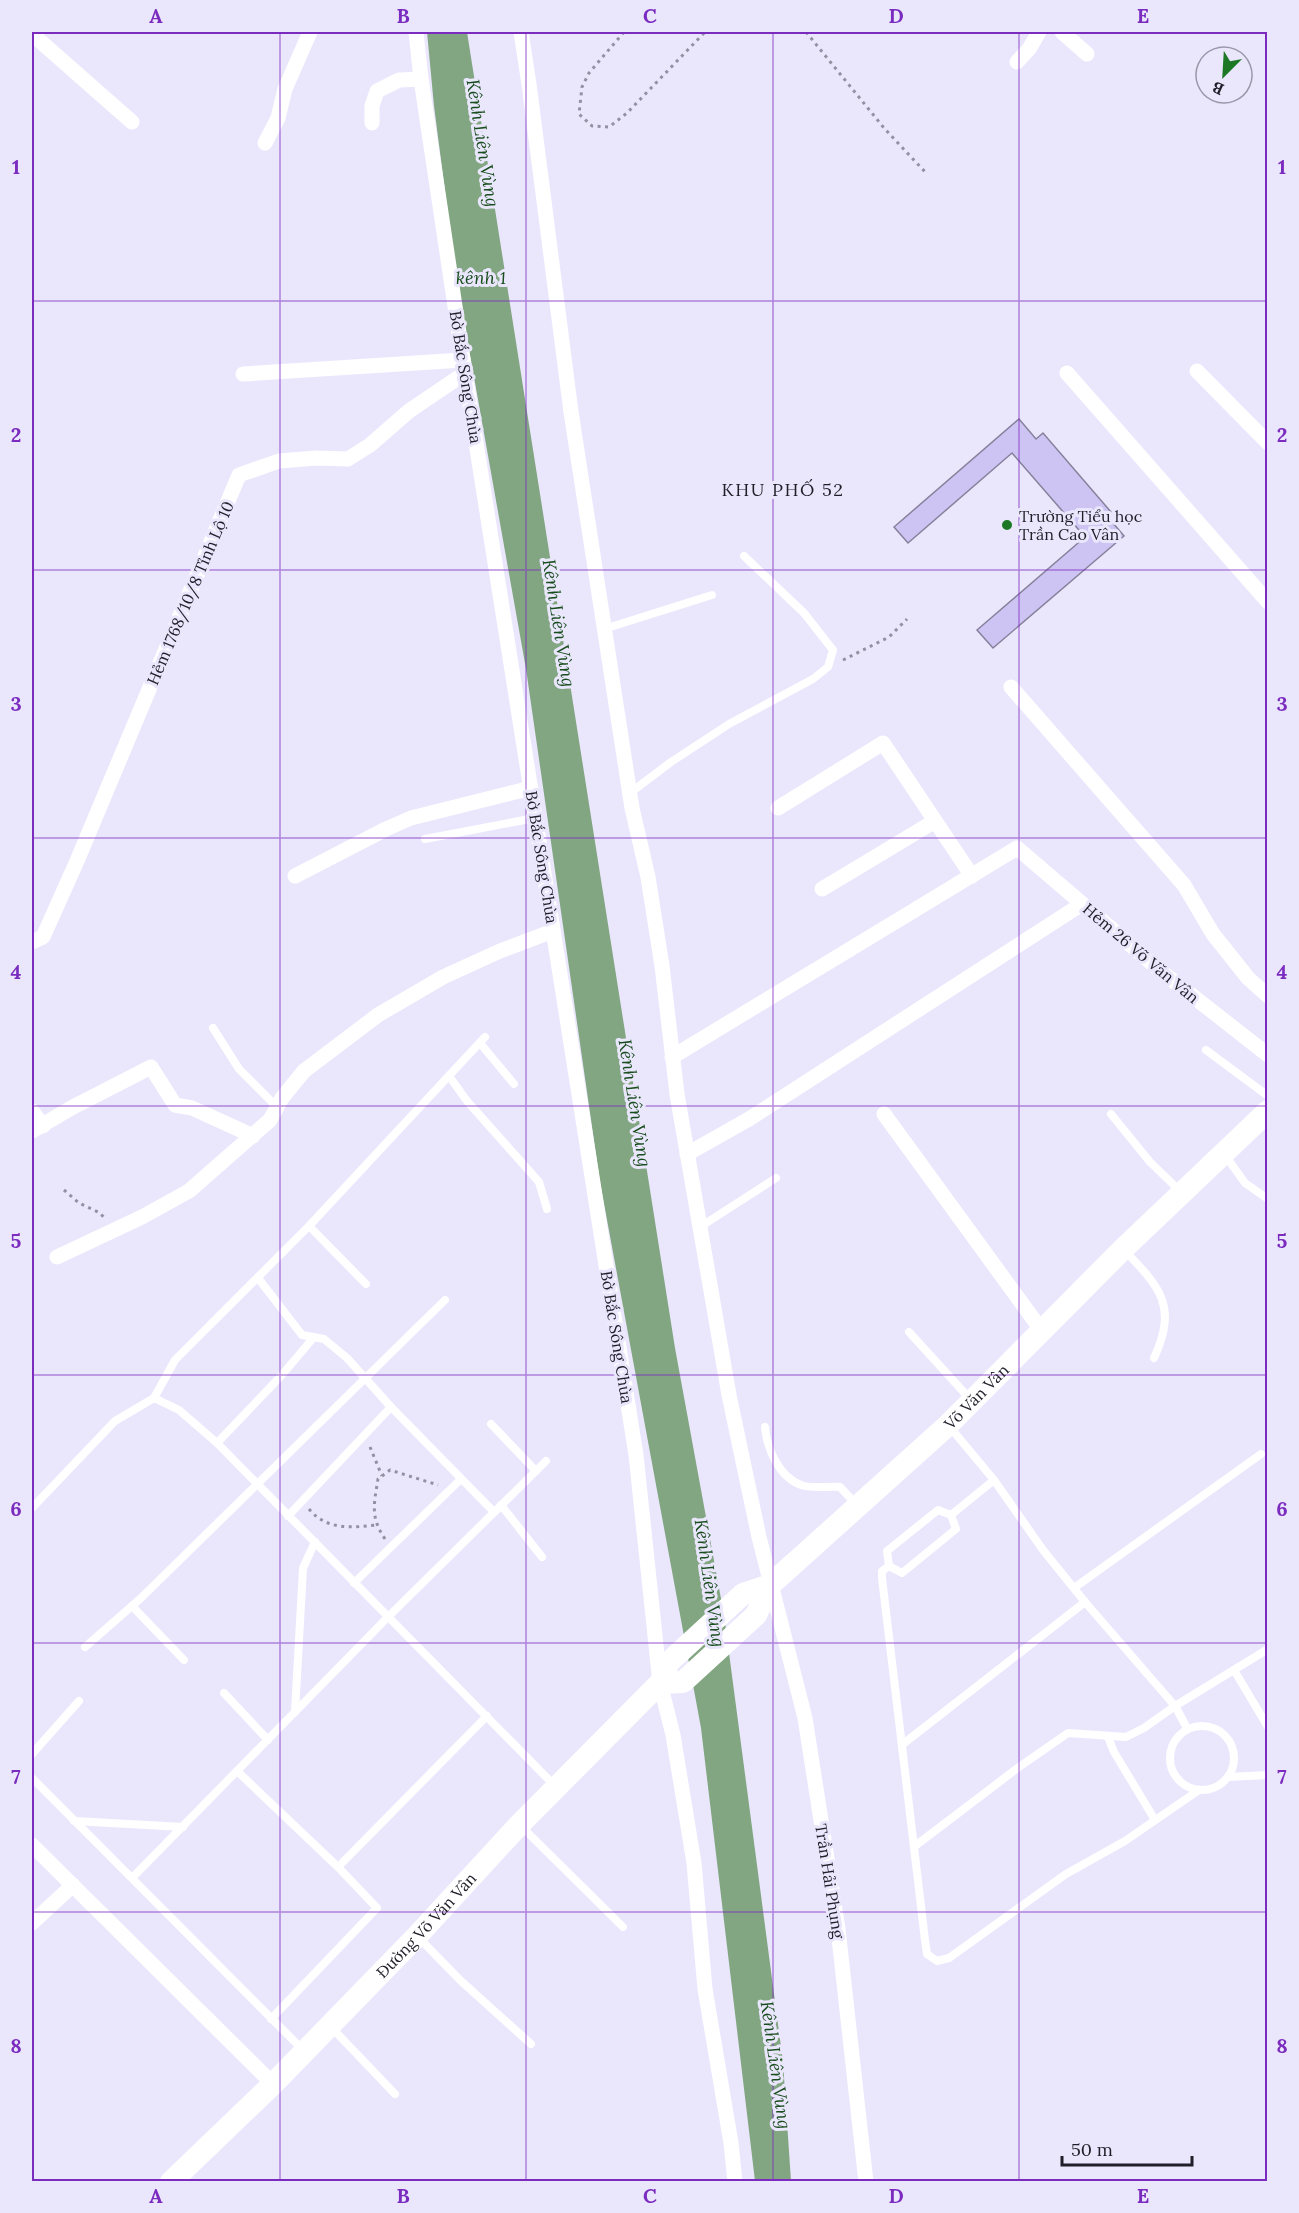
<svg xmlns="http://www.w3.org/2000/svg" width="1299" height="2213" font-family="Lora,serif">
	<rect width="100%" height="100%" fill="#eae7fd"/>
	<!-- water -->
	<path fill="#83a682" d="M427,32h40l208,1316 49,267 59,447 8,119h-36l-54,-453 -101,-546 -74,-513 -70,-393 -22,-170z"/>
	<!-- building -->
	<path fill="#cdc4f3" stroke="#86829b" stroke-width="1.5" d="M1019,419l17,20 7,-6 68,79 -4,4 17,20 -131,112 -16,-18 108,-93 -73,-84 -104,90 -14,-16z"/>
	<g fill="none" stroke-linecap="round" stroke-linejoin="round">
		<!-- path -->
		<g stroke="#9290a1" stroke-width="3" stroke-dasharray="3 4.5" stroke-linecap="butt">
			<path d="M624,32l-35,41 -7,14 -3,27 13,12 17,1 18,-14 78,-81"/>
			<path d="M806,32l78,96 43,46"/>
			<path d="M843,660l46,-23 18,-18"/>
			<path d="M64,1190l15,13 19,9 7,6"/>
			<path d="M370,1447l12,29"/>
			<path d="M309,1509c17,21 42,19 67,16"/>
			<path d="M385,1539c-15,-22 -11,-35 -7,-60l12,-9 48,15"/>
		</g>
		<!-- lane -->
		<g stroke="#fff" stroke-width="8">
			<path d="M604,629l108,-34"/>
			<path d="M630,793l41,-31 58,-38 84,-45 15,-12 5,-17 -29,-37 -60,-57"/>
			<path d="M425,839l110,-21"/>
			<path d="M213,1028l26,41 38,38"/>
			<path d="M480,1043l34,41"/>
			<path d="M1206,1050l62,46"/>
			<path d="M449,1076l18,25 72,81 8,27"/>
			<path d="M1111,1114l39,48 31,30"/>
			<path d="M1225,1155l20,28 23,16"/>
			<path d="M309,1226l57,58"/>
			<path d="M700,1227l76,-49"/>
			<path d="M1124,1250c36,37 54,56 30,108"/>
			<path d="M258,1278l44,57 22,4 23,19 44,49 103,105"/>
			<path d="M909,1332l62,68"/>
			<path d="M154,1398l25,12 38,33 338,343"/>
			<path d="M491,1424l45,47"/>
			<path d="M949,1426l45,54 49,70 42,52 90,104 12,22"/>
			<path d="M765,1427c2,22 14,50 36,58 8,4 29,1 39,2l16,17"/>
			<path d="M217,1443l64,-67 33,-39"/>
			<path d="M501,1505l41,52"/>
			<path d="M32,1508l83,-87 39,-23 21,-38 134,-134 176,-189"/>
			<path d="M938,1510l13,5 5,14 -54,44 -13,-7 -2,-15z"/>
			<path d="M951,1515l43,-35"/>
			<path d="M288,1516l103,-109"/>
			<path d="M889,1566l-7,5v7l43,362 2,14 10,7 12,-3 117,-84 59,-33 74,-51"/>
			<path d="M354,1583l107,-104"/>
			<path d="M1074,1588l187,-134"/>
			<path d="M132,1606l52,54"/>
			<path d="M85,1647l55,-48 305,-299"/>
			<path d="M1234,1670l34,57"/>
			<path d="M224,1693l44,47"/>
			<path d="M295,1712l8,-144 12,-26"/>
			<circle cx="1202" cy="1758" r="32"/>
			<path d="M1108,1737l6,15 41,68"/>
			<path d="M903,1744l182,-142"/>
			<path d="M32,1754l47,-53"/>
			<path d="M237,1771l101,96 39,41 -106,111"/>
			<path d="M1228,1777l40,-2"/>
			<path d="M32,1778l272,273"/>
			<path d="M74,1821l109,6"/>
			<path d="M522,1827l101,100"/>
			<path d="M915,1846l104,-79 49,-34 58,4 18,-9 31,-22 93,-57"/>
			<path d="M338,1867l149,-151"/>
			<path d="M132,1878l256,-261 158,-156"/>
			<path d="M419,1938l42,43 70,63"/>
			<path d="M331,2027l64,67"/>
		</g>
		<!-- street -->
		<g stroke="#fff" stroke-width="15">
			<path d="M416,32l5,47 44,294 171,1082 24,228 13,52 21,128 11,126 26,154 4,39"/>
			<path d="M521,32l8,52 42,328 61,396 16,69 14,89 15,128 52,301 30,142 46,181 33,211 28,253"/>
			<path d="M1062,32l25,22"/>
			<path d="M32,34l100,88"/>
			<path d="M1017,62l12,-13 10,-17"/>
			<path d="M372,123v-17l5,-15 22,-11 22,-1"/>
			<path d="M265,143l13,-25 7,-29 25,-57"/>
			<path d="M1197,371l71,72"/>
			<path d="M1067,373l201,229"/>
			<path d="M243,374l220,-14"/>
			<path d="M1011,687l173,198 29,49 35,44 20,18"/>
			<path d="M778,808l105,-65 89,133"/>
			<path d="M295,876l91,-47 25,-11 120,-30"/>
			<path d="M822,889l113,-68"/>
			<path d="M32,942l11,-5 34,-76 162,-386 40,-14 37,-3 32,1 22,-14 39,-34 56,-38"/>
			<path d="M672,1057l345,-209 145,124 106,83"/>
			<path d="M32,1111l11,15"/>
			<path d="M884,1114l158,217"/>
			<path d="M32,1131l41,-24 78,-40 24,38 17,3 61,28"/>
			<path d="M687,1154l62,-35 333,-215"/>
			<path d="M57,1257l85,-40 47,-26 81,-71 12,-22 22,-27 74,-56 65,-38 57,-26 53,-20"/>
			<path d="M32,1845l241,239"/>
			<path d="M32,1923l41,-38"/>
		</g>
		<!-- secondary -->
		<g stroke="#fff" stroke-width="22">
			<path d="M660,1683l23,-1 73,-67 14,-30"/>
			<path id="s1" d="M171,2182l102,-98 144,-148 102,-111 141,-142 9,-21 74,-68 27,-9 178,-160 175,-176 145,-138"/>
		</g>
	</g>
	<!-- grid -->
	<path fill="none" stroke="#7b2cbf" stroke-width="1.5" stroke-opacity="0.55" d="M280,32v2150M526,32v2150M773,32v2150M1019,32v2150M32,301h1236M32,570h1236M32,838h1236M32,1106h1236M32,1375h1236M32,1643h1236M32,1912h1236"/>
	<!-- markers -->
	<circle fill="#1d7826" stroke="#eae7fd" stroke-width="2" cx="1007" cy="525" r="6"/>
	<g text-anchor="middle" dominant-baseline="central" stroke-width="6" stroke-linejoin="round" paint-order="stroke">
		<!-- street labels -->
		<g font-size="16" fill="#201f29" stroke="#eae7fd">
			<text transform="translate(466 377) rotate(81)">Bờ Bắc Sông Chùa</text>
			<text transform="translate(190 593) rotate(-67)">Hẻm 1768/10/8 Tỉnh Lộ 10</text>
			<text transform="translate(542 857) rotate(81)">Bờ Bắc Sông Chùa</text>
			<text transform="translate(1141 953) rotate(40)">Hẻm 26 Võ Văn Vân</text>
			<text transform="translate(617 1337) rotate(81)">Bờ Bắc Sông Chùa</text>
			<text stroke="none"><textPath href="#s1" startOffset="1130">Võ Văn Vân</textPath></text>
			<text transform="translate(830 1881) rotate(81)">Trần Hải Phụng</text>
			<text stroke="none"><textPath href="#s1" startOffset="362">Đường Võ Văn Vân</textPath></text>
		</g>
		<!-- poi labels -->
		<g font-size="16" fill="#201f29" stroke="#eae7fd" text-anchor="start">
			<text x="1019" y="516">Trường Tiểu học<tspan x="1019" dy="18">Trần Cao Vân</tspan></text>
		</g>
		<!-- water labels -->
		<g font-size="18" font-style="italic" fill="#194d1d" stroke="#eae7fd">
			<text transform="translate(483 143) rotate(81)">Kênh Liên Vùng</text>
			<text x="481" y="277">kênh 1</text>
			<text transform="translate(559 623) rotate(81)">Kênh Liên Vùng</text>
			<text transform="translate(635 1103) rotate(81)">Kênh Liên Vùng</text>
			<text transform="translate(710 1583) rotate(82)">Kênh Liên Vùng</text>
			<text transform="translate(776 2065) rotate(82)">Kênh Liên Vùng</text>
		</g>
		<!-- neighbourhood labels -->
		<g font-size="18" letter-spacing="1.5" fill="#201f29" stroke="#eae7fd">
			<text x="783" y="489">KHU PHỐ 52</text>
		</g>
	</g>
	<!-- border -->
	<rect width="1299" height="2213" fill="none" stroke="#eae7fd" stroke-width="66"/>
	<!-- north arrow -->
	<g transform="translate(1224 75) rotate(204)"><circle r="28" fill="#eae7fd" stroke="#9997a8" stroke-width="1.5"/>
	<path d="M0-4.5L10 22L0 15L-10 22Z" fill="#1d7826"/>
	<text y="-9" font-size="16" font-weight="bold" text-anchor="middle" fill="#201f29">B</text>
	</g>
	<!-- scale -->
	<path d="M1062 2156v9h130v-9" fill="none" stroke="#201f29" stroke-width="3"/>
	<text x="1071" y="2156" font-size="18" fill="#201f29" stroke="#eae7fd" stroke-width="4.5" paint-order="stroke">50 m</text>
	<rect x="33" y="33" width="1233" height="2147" fill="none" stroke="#7b2cbf" stroke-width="2"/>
	<g font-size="20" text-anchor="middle" font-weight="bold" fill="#7b2cbf">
		<text x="156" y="23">A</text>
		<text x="403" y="23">B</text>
		<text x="650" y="23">C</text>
		<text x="896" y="23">D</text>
		<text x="1143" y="23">E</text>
		<text x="16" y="174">1</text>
		<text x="1282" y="174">1</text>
		<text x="16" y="442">2</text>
		<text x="1282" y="442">2</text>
		<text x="16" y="711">3</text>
		<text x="1282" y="711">3</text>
		<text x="16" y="979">4</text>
		<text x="1282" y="979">4</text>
		<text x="16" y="1248">5</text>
		<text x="1282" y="1248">5</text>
		<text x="16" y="1516">6</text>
		<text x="1282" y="1516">6</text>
		<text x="16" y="1784">7</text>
		<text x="1282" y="1784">7</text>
		<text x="16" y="2053">8</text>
		<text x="1282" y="2053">8</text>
		<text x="156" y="2203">A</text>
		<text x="403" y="2203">B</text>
		<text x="650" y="2203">C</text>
		<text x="896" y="2203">D</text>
		<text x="1143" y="2203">E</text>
	</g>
</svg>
